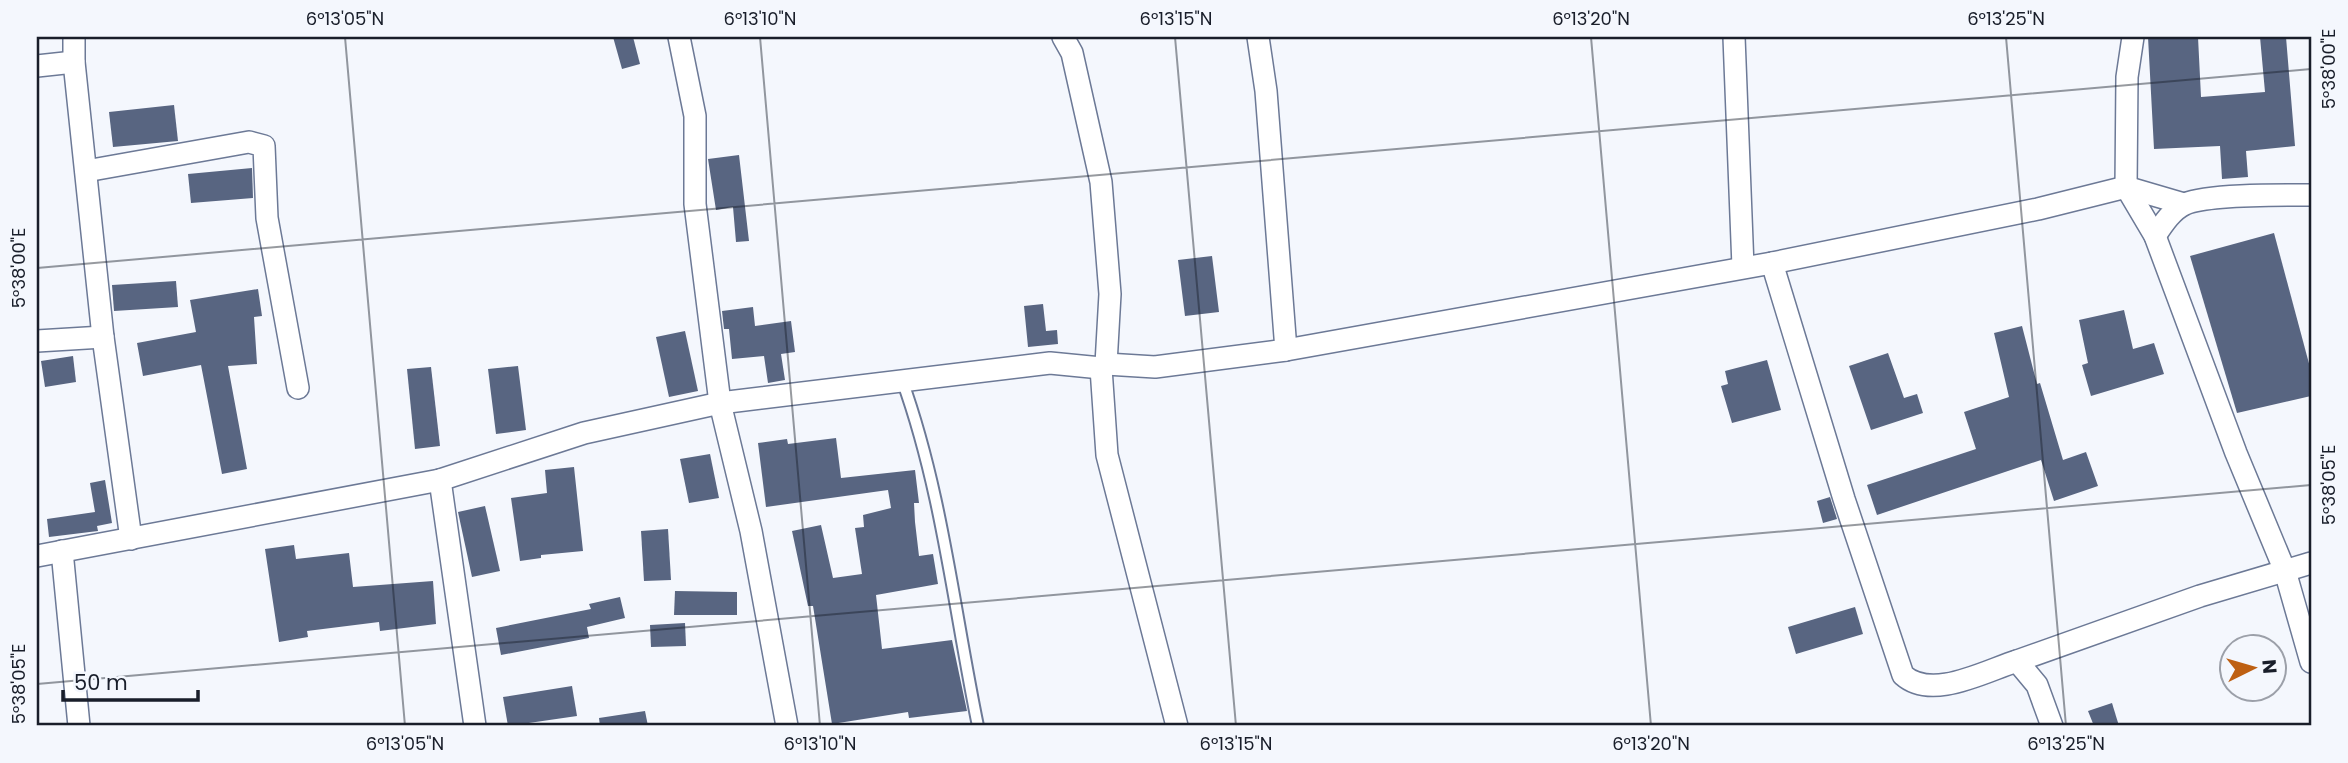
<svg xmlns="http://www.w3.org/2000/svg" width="2348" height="763" font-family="Poppins,sans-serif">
	<rect width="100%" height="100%" fill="#f4f7fd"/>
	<!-- building -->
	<g fill="#586581">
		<path d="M613,37h20l7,27 -18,5z"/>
		<path d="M2148,37h50l3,60 64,-5 -5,-55h26l9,109 -49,5 2,26 -26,2 -2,-33 -66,3z"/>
		<path d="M174,105l4,36 -65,6 -4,-35z"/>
		<path d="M739,155l10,86 -13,1 -3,-35 -17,3 -8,-51z"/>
		<path d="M252,168l1,30 -62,5 -3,-29z"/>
		<path d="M2274,233l37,138v25l-74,17 -47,-157z"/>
		<path d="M1212,256l7,56 -34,4 -7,-56z"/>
		<path d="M176,281l2,26 -64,4 -2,-26z"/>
		<path d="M258,289l4,27 -8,1 3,47 -29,2 19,103 -25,5 -21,-109 -58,11 -6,-33 59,-11 -6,-32z"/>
		<path d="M1043,304l3,27 11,-1 1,14 -30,3 -4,-41z"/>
		<path d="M753,307l2,19 36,-5 4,31 -14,2 4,26 -17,3 -4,-27 -32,3 -3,-30h-5l-2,-18z"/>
		<path d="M2124,310l9,39 21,-6 10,31 -73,22 -9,-31 6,-2 -9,-43z"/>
		<path d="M2022,326l15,58 3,-1 23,77 23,-8 12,34 -44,15 -13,-41 -164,55 -10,-30 109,-36 -12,-37 45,-15 -15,-64z"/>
		<path d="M685,331l13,60 -29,6 -13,-60z"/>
		<path d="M1888,353l16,45 13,-4 6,19 -52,17 -22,-64z"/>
		<path d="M73,356l3,26 -31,5 -4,-26z"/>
		<path d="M1767,360l14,50 -49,13 -11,-37 7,-2 -3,-13z"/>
		<path d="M518,366l8,64 -30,4 -8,-65z"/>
		<path d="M431,367l9,79 -25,3 -8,-80z"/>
		<path d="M836,438l5,40 74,-8 4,33h-5l1,19 4,34 14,-2 5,30 -62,11 6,54 70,-9 15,71 -58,7 -1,-6 -76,12 -19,-118h-5l-16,-75 29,-6 12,53 29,-4 -7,-46 9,-1 -1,-12 28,-7 -3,-18 -122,17 -8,-64 29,-4 1,5z"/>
		<path d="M710,454l9,44 -30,5 -9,-44z"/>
		<path d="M574,467l9,84 -42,4v3l-21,3 -9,-63 36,-5 -2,-23z"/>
		<path d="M105,480l7,43 -15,3 1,5 -49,6 -2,-18 48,-7 -5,-29z"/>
		<path d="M1830,497l7,22 -14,4 -6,-22z"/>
		<path d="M485,506l15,65 -28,6 -14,-65z"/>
		<path d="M668,529l3,51 -27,1 -3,-50z"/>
		<path d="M294,545l2,14 53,-6 4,34 80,-6 3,43 -56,7 -1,-9 -72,9 1,6 -29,5 -14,-93z"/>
		<path d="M675,591l62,1v23h-63z"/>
		<path d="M620,597l5,21 -38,9 2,11 -88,17 -5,-27 95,-19 -2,-5z"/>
		<path d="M1855,607l8,27 -67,20 -8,-27z"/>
		<path d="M685,623l1,23 -35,1 -1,-22z"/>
		<path d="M572,686l5,30 -69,10 -5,-29z"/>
		<path d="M2112,703l7,23h-25l-6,-15z"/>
		<path d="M645,711l3,15h-48l-1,-8z"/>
	</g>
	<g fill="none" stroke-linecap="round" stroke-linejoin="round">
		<!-- lane casing -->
		<g stroke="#6c7996" stroke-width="14">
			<path id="lane" d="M902,380c40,111 52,230 76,346"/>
		</g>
		<!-- street casing -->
		<g stroke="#6c7996" stroke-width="24">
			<g id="street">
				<path d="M74,37v25l29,275 28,202"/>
				<path d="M679,37l16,79v88l25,199 31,128 36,195"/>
				<path d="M1063,37l9,16 29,129 9,112 -4,70"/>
				<path d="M1258,37l8,54 20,259"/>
				<path d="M1734,37l9,230"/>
				<path d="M2133,37l-6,40 -1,110 29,49 81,217 49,118 26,91"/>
				<path d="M37,66l37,-4"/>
				<path d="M86,171l163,-29 15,4 3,72 31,170"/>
				<path d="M2155,236c8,-12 17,-26 30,-32 23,-10 98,-9 126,-9"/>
				<path d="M1772,263l72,236 59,176c29,26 82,-4 114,-14l20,24 15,41"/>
				<path d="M37,341l66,-4"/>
				<path d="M1101,368l6,87 70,271"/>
				<path d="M440,480l35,246"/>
				<path d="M62,551l17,175"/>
				<path d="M37,556l403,-76 144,-47 136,-30 330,-40 51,5 5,-4 49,3 131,-17 486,-87 266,-54 88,-22 58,17"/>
				<path d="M2017,661l183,-65 111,-33"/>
			</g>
		</g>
		<!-- lane -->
		<use href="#lane" stroke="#fff" stroke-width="10"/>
		<!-- street -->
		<use href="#street" stroke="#fff" stroke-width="21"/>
	</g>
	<!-- ticks -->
	<path fill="none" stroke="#191e2a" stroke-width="2" stroke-opacity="0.45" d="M345,37l60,689M760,37l60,689M1175,37l61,689M1591,37l60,689M2006,37l60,689M37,268l2274,-199M37,684l2274,-199"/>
	<!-- border -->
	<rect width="2348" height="763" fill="none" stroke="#f4f7fd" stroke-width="77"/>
	<!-- north arrow -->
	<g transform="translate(2253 668) rotate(85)"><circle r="33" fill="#f4f7fd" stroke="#9ca0a9" stroke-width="2"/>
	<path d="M0-5L12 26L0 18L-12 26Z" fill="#be6012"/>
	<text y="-10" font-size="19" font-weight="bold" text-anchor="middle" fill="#191e2a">N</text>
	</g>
	<!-- scale -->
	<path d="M63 690v10h135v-10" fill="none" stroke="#191e2a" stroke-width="3.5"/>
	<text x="74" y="690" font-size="21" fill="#191e2a" stroke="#f4f7fd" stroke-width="5" paint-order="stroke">50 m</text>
	<rect x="38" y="38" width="2272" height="686" fill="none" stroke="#191e2a" stroke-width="2.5"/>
	<g font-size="18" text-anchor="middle" fill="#191e2a">
		<text x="345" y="25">6°13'05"N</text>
		<text x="760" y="25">6°13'10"N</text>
		<text x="1176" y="25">6°13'15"N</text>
		<text x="1591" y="25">6°13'20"N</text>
		<text x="2006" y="25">6°13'25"N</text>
		<text transform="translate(2329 69) rotate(-90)" y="6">5°38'00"E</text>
		<text transform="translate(19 268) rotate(-90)" y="6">5°38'00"E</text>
		<text transform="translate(2329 485) rotate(-90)" y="6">5°38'05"E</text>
		<text transform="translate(19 684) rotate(-90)" y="6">5°38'05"E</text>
		<text x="405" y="750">6°13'05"N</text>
		<text x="820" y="750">6°13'10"N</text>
		<text x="1236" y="750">6°13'15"N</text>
		<text x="1651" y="750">6°13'20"N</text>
		<text x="2066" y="750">6°13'25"N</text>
	</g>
</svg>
